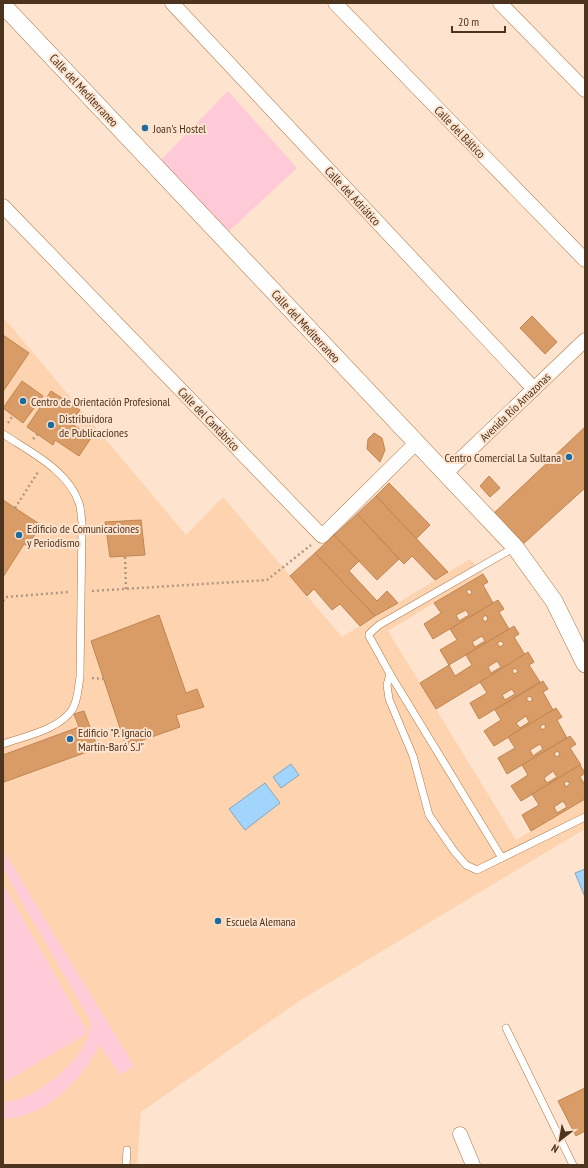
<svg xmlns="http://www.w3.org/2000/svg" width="588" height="1168" font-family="'PT Sans Narrow',sans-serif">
	<rect width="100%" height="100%" fill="#fee3ce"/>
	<!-- built -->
	<path fill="#fed3b0" d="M3,317l183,218 37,-38 119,140 128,-78 13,14 -95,58 128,209 69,-41v30l-286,172 -158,111 -4,53h-134z"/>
	<!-- green -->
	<g fill="#ffcad8">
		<path d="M228,91l69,77 -71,66 -68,-71z"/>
		<path d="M3,850l131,216 -14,9 -20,-30c-20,36 -53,72 -97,74v-17c28,1 72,-36 83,-60 4,-7 4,-14 4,-22l-87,-151z"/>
		<path d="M3,884l85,149 -85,50z"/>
	</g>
	<!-- water -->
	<g fill="#a2d5fb" stroke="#88a5b9">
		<path d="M291,764l8,11 -18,13 -8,-11z"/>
		<path d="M265,783l15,20 -35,27 -16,-21z"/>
		<path d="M585,869v28l-10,-24z"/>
	</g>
	<!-- building -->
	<g fill="#d99c67" stroke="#c08550" fill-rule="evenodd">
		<path d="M532,316l25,26 -12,12 -25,-26z"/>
		<path d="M3,335l26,18 -25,37 -1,-1z"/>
		<path d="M22,381l21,15 -20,27 -20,-15z"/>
		<path d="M51,391l29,19 -9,13 20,15 -12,18 -24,-16 -2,5 -26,-18z"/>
		<path d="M585,427v61l-63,57 -30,-30z"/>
		<path d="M374,433l8,5 3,12 -5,12 -13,-13 1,-10z"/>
		<path d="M489,476l11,12 -10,9 -10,-11z"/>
		<path d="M389,483l41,42 -14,14 -40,-43z"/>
		<path d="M376,496l72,76 -13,8 -23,-24 -8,8 -47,-50z"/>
		<path d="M3,500l38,25 -13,21 -4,-2 -21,33z"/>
		<path d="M357,514l42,45 -22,21 -43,-45z"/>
		<path d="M141,520l4,35 -35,2 -5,-35z"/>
		<path d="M334,535l25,26 -10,10 28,30 10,-10 11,12 -23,13 -60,-63z"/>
		<path d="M315,553l60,63 -15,10 -20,-22 -8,6 -18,-21 -7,7 -17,-20z"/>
		<path d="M483,574l5,8 -5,3 10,18 -60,36 -9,-15 17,-11 -7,-10zM470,589l2,4 -3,2 -3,-4zM466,610l3,5 -10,6 -3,-6z"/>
		<path d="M498,600l6,9 -5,3 10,17 -60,36 -9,-15 17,-10 -7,-11zM486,615l2,4 -3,3 -3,-4zM482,636l3,5 -10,6 -3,-5z"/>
		<path d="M159,615l27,78 11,-4 7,18 -28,8 4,12 -54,19 -35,-105z"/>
		<path d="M514,626l5,8 -5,3 11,18 -89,54 -16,-26 29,-18 6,11 17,-11 -6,-10zM501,641l3,3 -4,3 -3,-4zM497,661l4,6 -10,6 -3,-6z"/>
		<path d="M528,652l6,10 -5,3 11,17 -61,37 -9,-16 17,-10 -7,-11zM516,668l2,4 -4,2 -2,-4zM512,689l3,5 -10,6 -3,-5z"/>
		<path d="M543,681l5,8 -5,3 10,18 -59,36 -10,-15 17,-11 -6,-10zM530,696l3,4 -4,2 -3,-4zM526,716l3,6 -9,6 -4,-5z"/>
		<path d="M556,708l6,9 -5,3 10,18 -60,36 -9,-16 17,-10 -7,-11zM544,724l2,3 -4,3 -2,-4zM540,744l3,5 -10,7 -3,-6z"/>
		<path d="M84,711l14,37 -94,34 -1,-27 76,-28 -5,-13z"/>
		<path d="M570,736l6,8 -6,4 11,17 -60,36 -10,-15 17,-11 -6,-10zM558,751l2,4 -4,2 -2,-4zM553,771l4,6 -10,6 -3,-5z"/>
		<path d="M580,765l5,8 -5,4 5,8v14l-54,32 -9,-16 17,-10 -7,-11zM567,781l3,3 -4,3 -2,-4zM563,801l4,6 -10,6 -3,-6z"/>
		<path d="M585,1088v43l-9,5 -18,-35z"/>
	</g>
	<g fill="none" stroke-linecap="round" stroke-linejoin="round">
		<!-- service casing -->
		<g stroke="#af7540" stroke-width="8">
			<g id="service">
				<path d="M3,434c27,18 65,36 76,69 2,6 2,13 3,19l-2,155c-2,11 -2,24 -8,33 -14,20 -47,26 -69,34"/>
				<path d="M390,674l-3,11 2,14 24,57 16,59 25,36 12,14 11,5 108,-53"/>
				<path d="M502,858l-112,-184 -21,-38v-2l10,-9 136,-78"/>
				<path d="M506,1028l67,137"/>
				<path d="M126,1165l1,-15"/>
			</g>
		</g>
		<!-- minor casing -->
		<g stroke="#af7540" stroke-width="15">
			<g id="minor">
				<path d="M172,3l362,386"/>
				<path d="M335,3l250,257"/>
				<path d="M500,3l85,87"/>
				<path d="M3,206l319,330 94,-93"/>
				<path d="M446,473l139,-133"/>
				<path d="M460,1134l13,31"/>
			</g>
		</g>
		<!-- tertiary casing -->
		<g stroke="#af7540" stroke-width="18">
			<path id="tertiary" d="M3,5l512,542 39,54 31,63"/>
		</g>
		<!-- path -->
		<g stroke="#b19781" stroke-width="2.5" stroke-dasharray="2 3" stroke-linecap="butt">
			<path d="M8,423l5,-8"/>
			<path d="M33,439l5,-5"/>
			<path d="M15,508l23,-36"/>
			<path d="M125,557l1,32"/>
			<path d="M92,591l175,-11 44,-35"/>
			<path d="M3,601l3,-4 63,-5"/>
			<path d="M92,678l12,1"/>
		</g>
		<!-- service -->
		<use href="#service" stroke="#fff" stroke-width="7"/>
		<!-- minor -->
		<use href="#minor" stroke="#fff" stroke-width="14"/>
		<!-- tertiary -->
		<use href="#tertiary" stroke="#fff" stroke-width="17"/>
	</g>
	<!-- markers -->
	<g fill="#1a6c9e" stroke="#fee3ce" stroke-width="1.5">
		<circle cx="145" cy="128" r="4"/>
		<circle cx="23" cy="401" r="4"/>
		<circle cx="51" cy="425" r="4"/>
		<circle cx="569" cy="457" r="4"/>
		<circle cx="19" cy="535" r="4"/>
		<circle cx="70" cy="739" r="4"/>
		<circle cx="218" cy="921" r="4"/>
	</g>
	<g text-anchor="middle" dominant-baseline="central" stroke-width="4" stroke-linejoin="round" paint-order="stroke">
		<!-- street labels -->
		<g font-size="12" fill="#4d341e" stroke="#fee3ce">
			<text transform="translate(84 90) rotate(47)">Calle del Mediterraneo</text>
			<text transform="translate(460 132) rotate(46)">Calle del Báltico</text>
			<text transform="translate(353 196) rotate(47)">Calle del Adriático</text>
			<text transform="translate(306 326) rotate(47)">Calle del Mediterraneo</text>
			<text transform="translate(515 407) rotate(-44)">Avenida Río Amazonas</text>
			<text transform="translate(209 419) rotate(46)">Calle del Cantábrico</text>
		</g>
		<!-- poi labels -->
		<g font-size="12" fill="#4d341e" stroke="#fee3ce" text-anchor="start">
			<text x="153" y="128">Joan's Hostel</text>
			<text x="31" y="401">Centro de Orientación Profesional</text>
			<text x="59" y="418">Distribuidora<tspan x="59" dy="14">de Publicaciones</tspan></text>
			<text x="561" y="457" text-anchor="end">Centro Comercial La Sultana</text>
			<text x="27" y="528">Edificio de Comunicaciones<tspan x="27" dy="14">y Periodismo</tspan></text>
			<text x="78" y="732">Edificio "P. Ignacio<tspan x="78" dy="14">Martín-Baró S.J"</tspan></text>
			<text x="226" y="921">Escuela Alemana</text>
		</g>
	</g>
	<!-- border -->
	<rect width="588" height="1168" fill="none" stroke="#4d341e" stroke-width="8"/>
	<!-- north arrow -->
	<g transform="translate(560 1140) rotate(211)" stroke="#fee3ce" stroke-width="3" paint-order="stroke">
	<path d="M0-3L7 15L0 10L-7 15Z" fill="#4d341e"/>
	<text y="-6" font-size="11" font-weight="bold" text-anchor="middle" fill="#4d341e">N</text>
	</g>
	<!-- scale -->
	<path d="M452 26v6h53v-6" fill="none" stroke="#4d341e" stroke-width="2"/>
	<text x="458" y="26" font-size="12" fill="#4d341e" stroke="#fee3ce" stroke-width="3" paint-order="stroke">20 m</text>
</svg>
